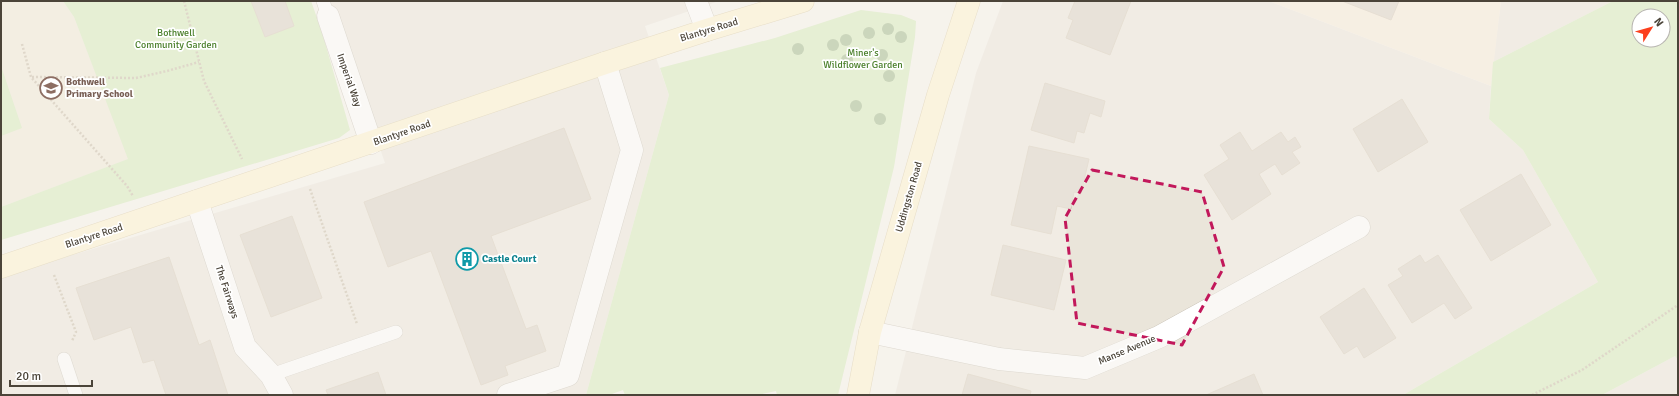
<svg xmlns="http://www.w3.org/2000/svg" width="1679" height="396" font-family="Signika,sans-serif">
	<rect width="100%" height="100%" fill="#f6f3ec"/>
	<!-- residential -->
	<g fill="#eae5da">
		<path d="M329,1h390l-74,25 24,69 -83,300h-585v-119l384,-113z"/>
		<path d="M1003,1h266l222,85 -2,33 34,31 75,132 -195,113h-508l81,-322z"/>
		<path d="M1501,1h112l-120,61z"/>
		<path d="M1675,356l3,4v35h-76z"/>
	</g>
	<!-- commercial -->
	<path fill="#f7ead8" d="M1269,1h232l-10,85z"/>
	<!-- education -->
	<path fill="#efe8d6" d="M1,1h62l11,16 55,142 -128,48z"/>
	<!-- green -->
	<g fill="#d2eab5" fill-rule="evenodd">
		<path d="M63,1h248l11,31 28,98 -11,8 -338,102v-33l127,-48 -54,-142z"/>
		<path d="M1613,1h65v359l-3,-4 -73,39h-199l195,-113 -75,-132 -34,-31 4,-57zM1639,16h24v24h-24z"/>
		<path d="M861,10l40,5 15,6 -1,16 -21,130 -56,228h-61l-1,-4 -18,4h-133l-2,-5 -14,5h-23l83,-300 -9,-27 115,-30z"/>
		<path d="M1,66l21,62 -21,8z"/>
	</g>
	<!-- building -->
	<g fill="#d8cfc1" stroke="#d3c7b4">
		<path d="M251,1h34l9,25 -29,11z"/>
		<path d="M1075,1h56l-21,54 -44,-17 7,-18 -5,-2z"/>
		<path d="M1342,1h57l-8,19z"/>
		<path d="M1045,83l60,18 -4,16 -11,-4 -6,20 -7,-2 -3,12 -43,-13z"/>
		<path d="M1402,99l26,43 -50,30 -25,-43z"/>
		<path d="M564,128l27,71 -100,37 35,93 11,-4 9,26 -41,15 3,9 -27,10 -50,-134 -43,16 -24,-65z"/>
		<path d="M1240,132l12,19 29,-19 7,10 7,-5 6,10 -9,5 8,11 -18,12 -7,-11 -16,10 12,20 -39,26 -28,-45 25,-16 -9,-14z"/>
		<path d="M1029,146l60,13 -8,34 -7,-1 -3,17 -14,-3 -6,28 -40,-9z"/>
		<path d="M1521,174l30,51 -60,36 -31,-51z"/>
		<path d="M292,216l30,82 -51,19 -31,-82z"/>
		<path d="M1003,245l63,15 -12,50 -63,-15z"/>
		<path d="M1420,255l5,8 13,-8 34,53 -17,11 -11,-16 -32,20 -24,-38 15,-9 -5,-7z"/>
		<path d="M169,257l30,88 11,-5 18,55h-62l-12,-35 -11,3 -12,-36 -37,13 -18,-52z"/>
		<path d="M1364,288l32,50 -32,20 -7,-12 -13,8 -24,-37z"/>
		<path d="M378,372l8,23h-58l-2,-5z"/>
		<path d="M968,374l63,17 -1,4h-68z"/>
		<path d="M1254,374l9,21h-57z"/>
	</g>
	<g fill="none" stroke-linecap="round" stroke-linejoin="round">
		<!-- lane casing -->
		<g stroke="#c2bbae" stroke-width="14">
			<g id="lane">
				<path d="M323,1l5,15"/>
				<path d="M64,359l12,36"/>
				<path d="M271,375l125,-43"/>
			</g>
		</g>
		<!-- street casing -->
		<g stroke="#c2bbae" stroke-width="23">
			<g id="street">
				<path d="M696,1l11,29"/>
				<path d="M328,16l43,127"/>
				<path d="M197,201l48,146 26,28 11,20"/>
				<path d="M870,332l129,27 86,9 74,-31 200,-110"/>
				<path d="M508,395l60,-20 64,-225 -27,-87"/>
			</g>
		</g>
		<!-- secondary casing -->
		<g stroke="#d6c79b" stroke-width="23">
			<g id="secondary">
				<path d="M1,267l604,-204 102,-33 96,-29"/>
				<path d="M858,395l12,-63 68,-237 31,-94"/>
			</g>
		</g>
		<!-- path -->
		<g stroke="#c4b79f" stroke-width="2.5" stroke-dasharray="2 2" stroke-linecap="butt">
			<path d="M184,1l20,80 38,78"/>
			<path d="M22,44l9,33 96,109 6,10"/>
			<path d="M32,77l104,1 31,-7 32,-9"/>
			<path d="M310,189l47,135"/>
			<path d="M54,275l22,57 -4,9"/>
			<path d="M1532,395l50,-25 96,-65"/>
		</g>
		<!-- lane -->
		<use href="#lane" stroke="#fff" stroke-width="13"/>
		<!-- street -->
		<use href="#street" stroke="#fff" stroke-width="22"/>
		<!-- secondary -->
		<use href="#secondary" stroke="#fff3cd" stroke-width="22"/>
	</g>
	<!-- trees -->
	<g fill="#97b381">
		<circle cx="888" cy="29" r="6"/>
		<circle cx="869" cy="33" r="6"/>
		<circle cx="901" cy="37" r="6"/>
		<circle cx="846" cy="40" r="6"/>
		<circle cx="833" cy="45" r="6"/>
		<circle cx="798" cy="49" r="6"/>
		<circle cx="882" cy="55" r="6"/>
		<circle cx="847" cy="60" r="6"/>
		<circle cx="889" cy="76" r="6"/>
		<circle cx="856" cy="106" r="6"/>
		<circle cx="880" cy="119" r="6"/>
	</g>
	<!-- marked area -->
	<path d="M0 0H1679V396H0ZM1092,170l110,22 22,75 -42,78 -105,-22 -12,-105z" fill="#f6f3ec" fill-opacity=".55" fill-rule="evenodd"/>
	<path fill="none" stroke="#c2185b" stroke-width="3" stroke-dasharray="8 5" stroke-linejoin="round" d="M1092,170l110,22 22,75 -42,78 -105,-22 -12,-105z"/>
	<!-- icons -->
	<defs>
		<g id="school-ring" transform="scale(1.15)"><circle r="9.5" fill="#fff" stroke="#8d6e63" stroke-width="1.5"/><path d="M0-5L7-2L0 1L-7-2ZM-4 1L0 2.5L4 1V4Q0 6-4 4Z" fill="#8d6e63"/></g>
		<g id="building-ring" transform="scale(1.15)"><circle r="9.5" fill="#fff" stroke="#0f9aa8" stroke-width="1.5"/><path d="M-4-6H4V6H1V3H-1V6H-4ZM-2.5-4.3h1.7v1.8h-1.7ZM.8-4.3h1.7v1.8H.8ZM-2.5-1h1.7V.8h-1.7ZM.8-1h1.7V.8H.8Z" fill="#0f9aa8"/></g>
	</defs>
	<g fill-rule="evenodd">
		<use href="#school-ring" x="51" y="88"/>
		<use href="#building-ring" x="467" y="259"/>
	</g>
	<g text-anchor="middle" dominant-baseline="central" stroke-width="3.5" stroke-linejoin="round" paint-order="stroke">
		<!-- street labels -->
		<g font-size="10" fill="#4b4439" stroke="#fff">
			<text transform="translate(709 30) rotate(-17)">Blantyre Road</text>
			<text transform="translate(349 80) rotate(71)">Imperial Way</text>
			<text transform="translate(402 133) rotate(-19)">Blantyre Road</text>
			<text transform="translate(909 197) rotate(-74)">Uddingston Road</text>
			<text transform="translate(94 236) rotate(-18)">Blantyre Road</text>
			<text transform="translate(227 292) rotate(72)">The Fairways</text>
			<text transform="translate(1127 350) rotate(-23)">Manse Avenue</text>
		</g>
		<!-- park labels -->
		<g font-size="10" fill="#4a7f2a" stroke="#fff">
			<text x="176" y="33">Bothwell<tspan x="176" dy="12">Community Garden</tspan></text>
			<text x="863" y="53">Miner's<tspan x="863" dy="12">Wildflower Garden</tspan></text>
		</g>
		<!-- education labels -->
		<g font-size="10" font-weight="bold" fill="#785e54" stroke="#fff" text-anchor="start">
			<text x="66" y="82">Bothwell<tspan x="66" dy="12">Primary School</tspan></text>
		</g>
		<!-- culture labels -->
		<g font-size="10" font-weight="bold" fill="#0d838f" stroke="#fff" text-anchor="start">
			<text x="482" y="259">Castle Court</text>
		</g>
	</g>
	<!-- border -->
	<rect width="1679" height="396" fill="none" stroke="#4b4439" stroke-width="4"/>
	<!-- north arrow -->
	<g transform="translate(1651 28) rotate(53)"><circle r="19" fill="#ffffff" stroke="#b7b4b0"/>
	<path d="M0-3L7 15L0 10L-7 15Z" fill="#fc3f1d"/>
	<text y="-6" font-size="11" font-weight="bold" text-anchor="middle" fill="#4b4439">N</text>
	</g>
	<!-- scale -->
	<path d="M10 380v6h82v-6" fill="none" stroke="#4b4439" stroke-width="2"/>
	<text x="16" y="380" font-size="12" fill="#4b4439" stroke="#ffffff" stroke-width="3" paint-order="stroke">20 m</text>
</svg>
